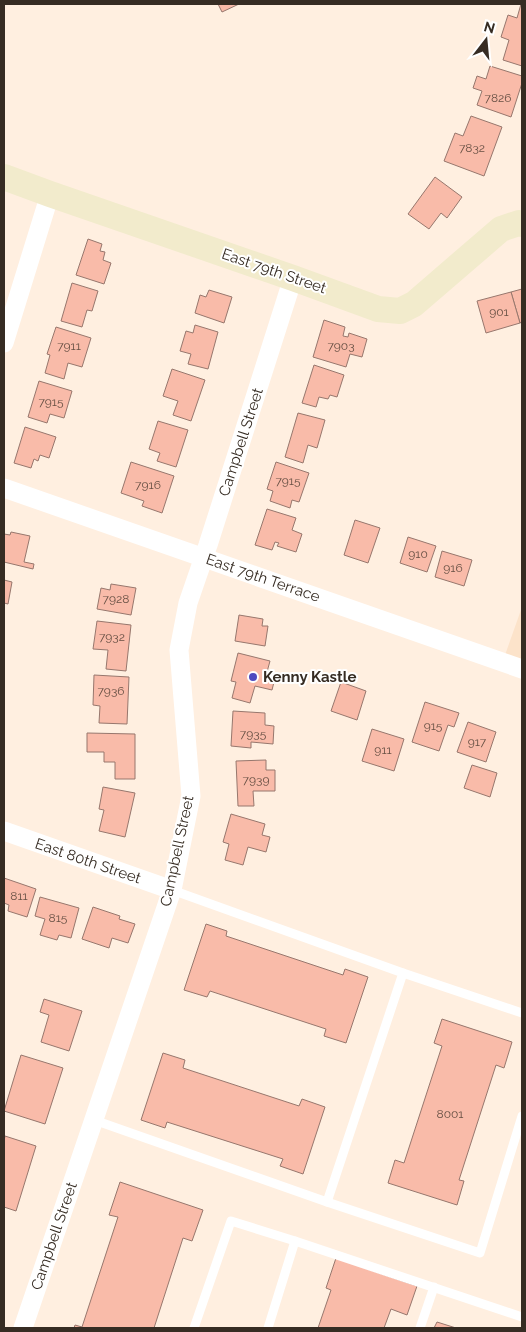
<svg xmlns="http://www.w3.org/2000/svg" width="526" height="1332" font-family="Raleway,sans-serif">
	<rect width="100%" height="100%" fill="#ffefe0"/>
	<!-- built -->
	<path fill="#fce3ca" d="M522,607v54l-17,-6z"/>
	<!-- building -->
	<g fill="#f9bba9" stroke="#97776d">
		<path d="M218,4h21l-17,8z"/>
		<path d="M521,4h1v62l-19,-6 6,-20 -8,-3 7,-22 9,3z"/>
		<path d="M490,66l32,10v7l-11,34 -34,-12 5,-14 -9,-3 4,-12 9,3z"/>
		<path d="M471,116l31,11 -18,49 -40,-15 11,-28 8,3z"/>
		<path d="M435,177l27,20 -15,21 -6,-5 -12,16 -21,-15z"/>
		<path d="M88,239l14,5 -2,7 5,1 -2,8 8,3 -7,21 -28,-9z"/>
		<path d="M72,283l26,8 -6,20 -5,-1 -5,17 -21,-6z"/>
		<path d="M522,289v33l-2,1 -9,-31z"/>
		<path d="M209,290l23,7 -8,26 -29,-10 5,-18 6,2z"/>
		<path d="M511,292l9,31 -34,10 -9,-32z"/>
		<path d="M324,320l21,7 -2,9 5,1 1,-4 18,6 -5,18 -12,-3 -4,13 -33,-10z"/>
		<path d="M195,325l23,7 -10,37 -20,-5 3,-10 -11,-3 6,-20 7,2z"/>
		<path d="M56,327l35,11 -9,29 -14,-4 -4,16 -19,-6 5,-18 -3,-1z"/>
		<path d="M314,365l30,10 -7,22 -7,-2 -2,4 -9,-2 -3,10 -14,-4z"/>
		<path d="M172,369l33,11 -14,41 -18,-6 5,-14 -15,-5z"/>
		<path d="M39,381l33,10 -8,27 -14,-4 -3,9 -19,-6z"/>
		<path d="M298,413l27,7 -8,28 -9,-3 -5,18 -18,-6z"/>
		<path d="M158,421l30,9 -12,37 -19,-6 3,-8 -11,-4z"/>
		<path d="M25,427l31,10 -7,21 -9,-3 -2,6 -4,-2 -3,9 -17,-5z"/>
		<path d="M131,462l43,14 -12,37 -20,-7 2,-5 -23,-8z"/>
		<path d="M276,462l33,11 -10,29 -7,-2 -2,8 -20,-7 3,-10 -6,-2z"/>
		<path d="M267,509l29,9 -4,12 10,4 -6,18 -19,-6 2,-3 -4,-1 -3,8 -17,-5z"/>
		<path d="M355,520l25,8 -12,35 -24,-8z"/>
		<path d="M11,532l19,4 -6,26 10,2 -1,5 -29,-7v-28l6,1z"/>
		<path d="M408,537l28,9 -9,26 -27,-9z"/>
		<path d="M442,551l30,9 -8,26 -29,-9z"/>
		<path d="M4,580l8,2 -4,22 -4,-1z"/>
		<path d="M111,584l25,4 -5,27 -34,-6 4,-21 9,2z"/>
		<path d="M239,615l24,4 -1,7h6l-3,20 -30,-5z"/>
		<path d="M97,621l34,4 -5,46 -20,-2 2,-19 -15,-1z"/>
		<path d="M238,653l32,8 -3,11 9,2 -4,16 -17,-4 -5,17 -18,-5 4,-16 -5,-1z"/>
		<path d="M94,675l35,2 -2,47 -28,-1 1,-17 -7,-1z"/>
		<path d="M341,682l25,9 -9,29 -26,-9z"/>
		<path d="M425,702l34,11 -5,14 -6,-2 -9,26 -27,-9z"/>
		<path d="M233,711l32,2v12l9,1 -1,18 -22,-2v6l-20,-2z"/>
		<path d="M468,722l28,10 -10,30 -29,-10z"/>
		<path d="M372,729l32,10 -10,32 -32,-10z"/>
		<path d="M87,733l48,1v45h-20v-17h-11v-10h-17z"/>
		<path d="M266,760v10h9v21h-22l1,15h-16l-2,-45z"/>
		<path d="M472,765l25,8 -7,24 -26,-9z"/>
		<path d="M103,787l32,6 -10,44 -26,-6 5,-21 -5,-1z"/>
		<path d="M231,814l34,10 -3,11 8,2 -4,15 -18,-5 -5,18 -18,-5 4,-16 -6,-2z"/>
		<path d="M4,878l32,11 -9,28 -19,-6 1,-6 -5,-2z"/>
		<path d="M40,897l39,11 -8,30 -12,-3 -2,5 -17,-5 5,-16 -10,-3z"/>
		<path d="M93,907l27,9 -1,3 16,5 -7,19 -16,-5 -3,10 -27,-9z"/>
		<path d="M206,924l21,7 -1,5 117,39 2,-6 23,8 -22,66 -22,-7 2,-7 -116,-38 -3,6 -23,-7z"/>
		<path d="M44,999l38,12 -13,40 -28,-9 8,-27 -9,-3z"/>
		<path d="M442,1019l70,23 -8,26 -8,-3 -37,115 5,1 -7,24 -69,-22 7,-23 9,3 38,-117 -8,-3z"/>
		<path d="M163,1053l22,7 -2,8 116,38 3,-7 23,8 -22,67 -23,-8 3,-7 -116,-37 -2,6 -24,-8z"/>
		<path d="M21,1055l42,13 -18,56 -41,-13z"/>
		<path d="M5,1136l31,10 -20,65 -12,-4v-66z"/>
		<path d="M120,1182l83,28 -11,31 -9,-3 -29,90h-80l1,-3 7,2 36,-110 -9,-2z"/>
		<path d="M336,1258l81,28 -10,29 -16,-6 -7,19h-66l13,-38 -5,-2z"/>
		<path d="M437,1322l19,6h-22z"/>
	</g>
	<g fill="none" stroke-linecap="round" stroke-linejoin="round">
		<!-- lane -->
		<g stroke="#fff" stroke-width="9">
			<path d="M172,890l231,83 -76,229"/>
			<path d="M403,973l119,40"/>
			<path d="M94,1120l233,82 153,51 42,-137"/>
			<path d="M194,1328l37,-107 64,20"/>
			<path d="M268,1328l27,-87 227,76"/>
			<path d="M420,1328l14,-41"/>
		</g>
		<!-- street -->
		<g stroke="#fff" stroke-width="19">
			<path d="M4,343l46,-149"/>
			<path d="M4,488l518,181"/>
			<path d="M4,831l168,59"/>
			<path d="M23,1328l149,-438 19,-94 -12,-146 9,-47 20,-58 85,-267"/>
		</g>
		<!-- secondary -->
		<path stroke="#f2ebcc" stroke-width="26" d="M4,177l46,17 243,84 85,31 22,2 14,-7 87,-75 18,-6 3,1"/>
	</g>
	<!-- markers -->
	<circle fill="#4d49bf" stroke="#fff" stroke-width="2" cx="253" cy="677" r="5"/>
	<g text-anchor="middle" dominant-baseline="central" stroke-width="4" stroke-linejoin="round" paint-order="stroke">
		<!-- number labels -->
		<g font-size="12" fill="#675044">
			<text x="498" y="98">7826</text>
			<text x="472" y="148">7832</text>
			<text x="499" y="312">901</text>
			<text x="69" y="346">7911</text>
			<text x="341" y="346">7903</text>
			<text x="51" y="402">7915</text>
			<text x="288" y="481">7915</text>
			<text x="148" y="485">7916</text>
			<text x="418" y="554">910</text>
			<text x="453" y="568">916</text>
			<text x="116" y="599">7928</text>
			<text x="112" y="637">7932</text>
			<text x="111" y="691">7936</text>
			<text x="433" y="726">915</text>
			<text x="253" y="734">7935</text>
			<text x="477" y="742">917</text>
			<text x="383" y="750">911</text>
			<text x="256" y="780">7939</text>
			<text x="19" y="896">811</text>
			<text x="58" y="918">815</text>
			<text x="450" y="1114">8001</text>
		</g>
		<!-- street labels -->
		<g font-size="15" fill="#362c23" stroke="#fff">
			<text transform="translate(274 271) rotate(19)">East 79th Street</text>
			<text transform="translate(241 442) rotate(-72)">Campbell Street</text>
			<text transform="translate(263 578) rotate(19)">East 79th Terrace</text>
			<text transform="translate(177 851) rotate(-78)">Campbell Street</text>
			<text transform="translate(88 861) rotate(19)">East 80th Street</text>
			<text transform="translate(54 1236) rotate(-71)">Campbell Street</text>
		</g>
		<!-- poi labels -->
		<g font-size="15" font-weight="bold" fill="#362c23" stroke="#fff" text-anchor="start">
			<text x="263" y="677">Kenny Kastle</text>
		</g>
	</g>
	<!-- border -->
	<rect width="526" height="1332" fill="none" stroke="#362c23" stroke-width="10"/>
	<!-- north arrow -->
	<g transform="translate(486 40) rotate(16)" stroke="#ffffff" stroke-width="4" paint-order="stroke">
	<path d="M0-4L9 19L0 12L-9 19Z" fill="#362c23"/>
	<text y="-8" font-size="14" font-weight="bold" text-anchor="middle" fill="#362c23">N</text>
	</g>
</svg>
